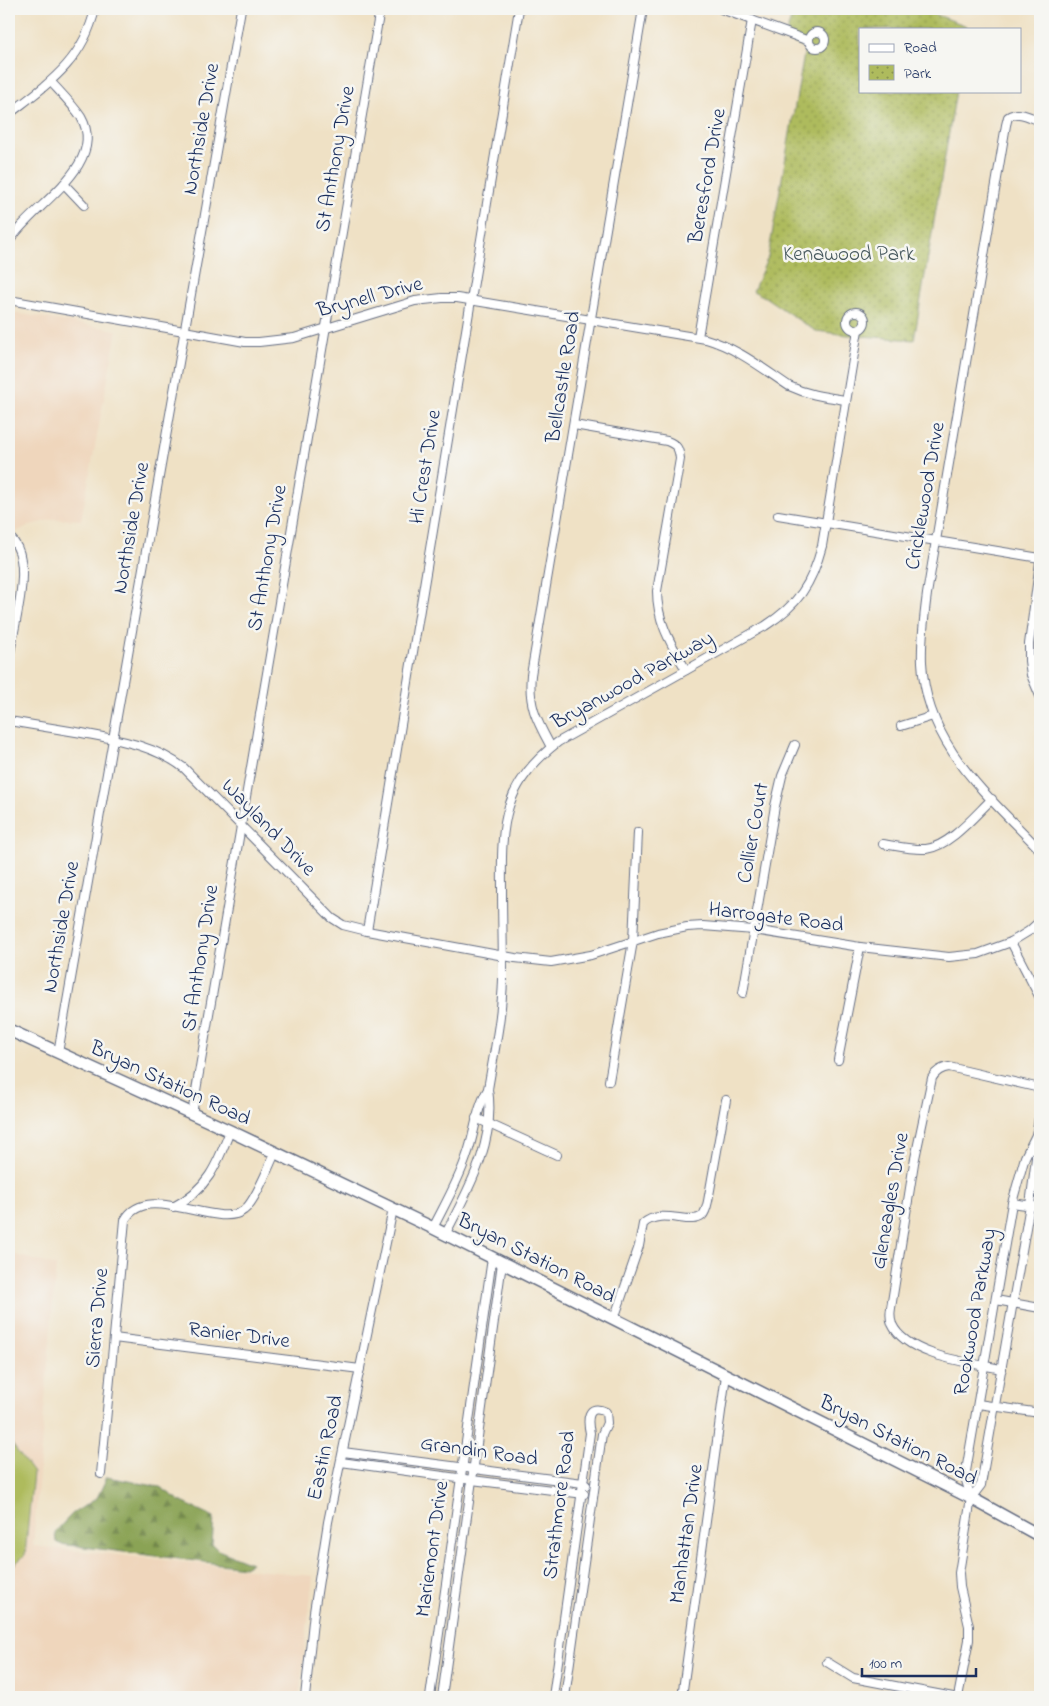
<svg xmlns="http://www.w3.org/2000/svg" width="1049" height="1706" font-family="'Indie Flower',sans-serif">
	<defs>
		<pattern id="forest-firs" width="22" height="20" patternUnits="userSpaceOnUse" patternTransform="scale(1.25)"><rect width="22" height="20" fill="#8aa354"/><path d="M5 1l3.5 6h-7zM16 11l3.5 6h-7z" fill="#708549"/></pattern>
		<pattern id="park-dots" width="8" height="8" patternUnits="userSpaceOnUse" patternTransform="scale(1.25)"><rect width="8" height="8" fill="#aebb5d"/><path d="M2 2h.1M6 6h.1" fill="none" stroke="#8d9850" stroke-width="1.8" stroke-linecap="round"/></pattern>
	</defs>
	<rect width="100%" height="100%" fill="#f6f6f2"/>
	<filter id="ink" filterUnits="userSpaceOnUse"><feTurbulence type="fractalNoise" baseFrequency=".02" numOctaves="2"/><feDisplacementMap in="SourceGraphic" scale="10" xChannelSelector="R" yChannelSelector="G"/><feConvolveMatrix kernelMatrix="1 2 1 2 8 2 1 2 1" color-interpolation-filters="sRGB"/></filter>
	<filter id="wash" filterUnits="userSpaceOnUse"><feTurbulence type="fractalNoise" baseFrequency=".0096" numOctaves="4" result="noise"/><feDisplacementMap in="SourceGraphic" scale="20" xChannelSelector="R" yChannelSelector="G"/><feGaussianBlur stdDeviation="1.12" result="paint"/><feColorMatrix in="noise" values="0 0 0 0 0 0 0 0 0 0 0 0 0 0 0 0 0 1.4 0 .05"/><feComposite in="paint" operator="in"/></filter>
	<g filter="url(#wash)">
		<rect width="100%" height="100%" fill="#efe1c5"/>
		<!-- built -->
		<g fill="#efd6bc">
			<path d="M9,312l108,18 -36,190 -29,-1 -21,6 -18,8 -4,-5z"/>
			<path d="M9,1253l47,13 -23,280 280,30 -14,121h-290z"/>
		</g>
		<!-- grass -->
		<path fill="#aebb5d" stroke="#64755e" d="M9,1440l24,33 -8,82 -16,14z"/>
		<!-- forest -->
		<path fill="url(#forest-firs)" stroke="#526959" d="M107,1477l53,10 22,15 32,15 -2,27 6,6 33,13 -7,4 -184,-23 -4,-2 -1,-10 17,-18 25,-16z"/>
		<!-- park -->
		<path fill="url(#park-dots)" stroke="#64755e" d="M794,9h127l46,17 -1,3h-106v62h96l-42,249 -66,-5 -32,-4 -10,-6 -41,-28 -12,-6 15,-34 37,-208 -20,-11z"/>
	</g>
	<g filter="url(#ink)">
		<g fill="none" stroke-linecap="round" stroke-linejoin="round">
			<!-- street casing -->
			<g stroke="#656d82" stroke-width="10">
				<g id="street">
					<path d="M721,9l88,32"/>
					<circle cx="817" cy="40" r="8"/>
					<path d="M9,114c40,-31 74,-53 86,-105"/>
					<path d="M1040,121c-11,-4 -21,-11 -32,-4l-2,8 -79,469c-3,23 -6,46 -5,68 4,84 65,132 118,188"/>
					<path d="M64,184l20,21"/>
					<path d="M9,242c20,-35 100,-76 72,-125 -8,-12 -20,-24 -30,-35"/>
					<path d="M9,300l175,31 61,11h14l35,-4 121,-37 27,-3h15l249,41c31,9 56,29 83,47 19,9 37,11 57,14"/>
					<circle cx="856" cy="321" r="9"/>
					<path d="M698,337l54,-317"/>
					<path d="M574,425l93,16c10,4 12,7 13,18l-23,132c0,31 14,53 29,79"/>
					<path d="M778,515l262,43"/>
					<path d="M9,536c6,6 11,15 12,24 5,23 -8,73 -12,98"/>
					<path d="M1040,562l-11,82v17l2,14 9,21"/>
					<path d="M9,721c24,4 49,8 73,12 37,7 72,12 102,35l148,150 11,7 24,6 148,27 36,4 40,-7 67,-22 29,-6 16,-1 51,4 106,17 89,10 29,-3 33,-12 18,-11 11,-10"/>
					<path d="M901,726l32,-10"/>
					<path d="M551,747c-14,-26 -23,-41 -20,-72l112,-666"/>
					<path d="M883,844c13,2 29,6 43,5 24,-3 49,-34 66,-50"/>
					<path d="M367,931l152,-922"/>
					<path d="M1011,942l29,56"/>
					<path d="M743,993l32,-187 7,-30 13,-31"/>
					<path d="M58,1053l183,-1044"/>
					<path d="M838,1060l22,-113"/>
					<path d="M609,1081l24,-140 5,-109"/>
					<path d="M192,1114l188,-1105"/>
					<path d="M476,1118l81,37"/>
					<path d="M1012,1203l28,4"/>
					<path d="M173,1207c34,-17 44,-42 57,-76"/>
					<path d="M433,1228c12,-24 26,-48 34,-73 8,-22 9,-46 21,-66"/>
					<path d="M445,1235c24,-47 51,-92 43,-146 6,-36 14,-73 15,-110 0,-31 -1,-61 -1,-92 -1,-64 1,-103 56,-145l207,-116c33,-21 47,-42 57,-80l36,-216"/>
					<path d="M996,1300l44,8"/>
					<path d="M614,1319l25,-73 4,-22c18,-17 47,2 59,-8 4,-4 5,-10 6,-15l18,-101"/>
					<path d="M114,1338l246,31"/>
					<path d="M1002,1369c-31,-6 -96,-13 -110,-45 -2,-5 -2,-10 -1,-16l23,-145 18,-85c4,-7 9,-10 17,-11l91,21"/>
					<path d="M978,1404l62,9"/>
					<path d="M343,1452l240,31 3,2"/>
					<path d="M341,1462l131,18 112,14"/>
					<path d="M101,1474l24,-254c22,-40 93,11 119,-10 11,-8 25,-44 31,-57"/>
					<path d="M971,1498l10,-13 49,-280 6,-47v-23l4,-23"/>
					<path d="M827,1662l26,16 100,19"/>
					<path d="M305,1697l9,-85 14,-90 65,-313"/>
					<path d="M430,1697l62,-439"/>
					<path d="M442,1697l60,-434"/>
					<path d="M553,1697l37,-264c-3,-13 -3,-30 16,-21l1,11 -5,11 -37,263"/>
					<path d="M682,1697l44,-322"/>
					<path d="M958,1697l11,-57v-14l-9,-39 -1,-14 12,-75 -6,-21 47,-274 13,-46 11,-22"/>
				</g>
			</g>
			<!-- secondary casing -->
			<g stroke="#656d82" stroke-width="14">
				<path id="secondary" d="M9,1030l221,101 203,97 538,270 69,38"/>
			</g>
			<!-- street -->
			<use href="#street" stroke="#fff" stroke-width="8"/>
			<!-- secondary -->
			<use href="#secondary" stroke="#fff" stroke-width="11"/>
		</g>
	</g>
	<g text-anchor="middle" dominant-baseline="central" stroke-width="5" stroke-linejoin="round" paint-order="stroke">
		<!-- street labels -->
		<g font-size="21" fill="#1b2f5e" stroke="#f6f6f2">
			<text transform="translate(202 129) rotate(-80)">Northside Drive</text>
			<text transform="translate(336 159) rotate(-80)">St Anthony Drive</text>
			<text transform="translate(708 176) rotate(-80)">Beresford Drive</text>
			<text transform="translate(370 298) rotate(-15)">Brynell Drive</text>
			<text transform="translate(564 377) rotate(-81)">Bellcastle Road</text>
			<text transform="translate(426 467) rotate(-81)">Hi Crest Drive</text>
			<text transform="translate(926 496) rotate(-80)">Cricklewood Drive</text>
			<text transform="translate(132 528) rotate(-80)">Northside Drive</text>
			<text transform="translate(268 558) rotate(-80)">St Anthony Drive</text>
			<text transform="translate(633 681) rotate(-29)">Bryanwood Parkway</text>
			<text transform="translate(268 828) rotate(46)">Wayland Drive</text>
			<text transform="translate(754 833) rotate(-80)">Collier Court</text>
			<text transform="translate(776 918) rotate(7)">Harrogate Road</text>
			<text transform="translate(62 927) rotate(-80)">Northside Drive</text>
			<text transform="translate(201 958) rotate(-81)">St Anthony Drive</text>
			<text transform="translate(170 1084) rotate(25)">Bryan Station Road</text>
			<text transform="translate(891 1201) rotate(-80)">Gleneagles Drive</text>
			<text transform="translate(536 1259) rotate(27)">Bryan Station Road</text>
			<text transform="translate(976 1312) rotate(-80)">Rookwood Parkway</text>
			<text transform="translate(98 1318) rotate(-85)">Sierra Drive</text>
			<text transform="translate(239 1336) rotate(7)">Ranier Drive</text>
			<text transform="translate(898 1441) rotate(27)">Bryan Station Road</text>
			<text transform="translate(326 1448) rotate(-78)">Eastin Road</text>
			<text transform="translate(479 1452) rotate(8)">Grandin Road</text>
			<text transform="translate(560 1505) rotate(-83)">Strathmore Road</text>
			<text transform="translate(687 1534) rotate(-82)">Manhattan Drive</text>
			<text transform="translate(433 1549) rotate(-82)">Mariemont Drive</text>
		</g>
		<!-- park labels -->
		<g font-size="21" fill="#47595e" stroke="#f6f6f2">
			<text x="849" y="255">Kenawood Park</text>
		</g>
	</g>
	<!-- margin -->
	<rect width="1049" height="1706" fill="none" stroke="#f6f6f2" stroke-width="30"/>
	<!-- legend -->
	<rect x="859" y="28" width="162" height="65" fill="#f6f6f2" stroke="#9ea6b7"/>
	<rect x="869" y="44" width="25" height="8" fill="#ffffff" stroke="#9ea6b7"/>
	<text x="904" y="52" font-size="15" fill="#1b2f5e">Road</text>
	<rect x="869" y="65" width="25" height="15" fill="url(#park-dots)" stroke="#9ea6b7"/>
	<text x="904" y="78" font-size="15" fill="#1b2f5e">Park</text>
	<!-- scale -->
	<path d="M862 1668v8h114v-8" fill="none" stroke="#1b2f5e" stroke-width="2.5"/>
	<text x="869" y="1668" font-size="15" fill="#1b2f5e" stroke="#f6f6f2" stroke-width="4" paint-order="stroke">100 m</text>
</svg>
